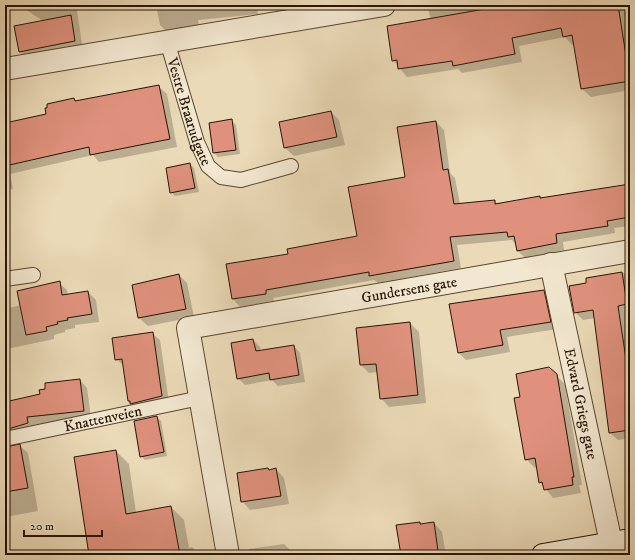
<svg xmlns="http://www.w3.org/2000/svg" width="635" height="560" font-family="'IM FELL DW Pica',serif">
	<rect width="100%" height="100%" fill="#ebdab7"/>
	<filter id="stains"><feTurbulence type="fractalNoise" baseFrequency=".005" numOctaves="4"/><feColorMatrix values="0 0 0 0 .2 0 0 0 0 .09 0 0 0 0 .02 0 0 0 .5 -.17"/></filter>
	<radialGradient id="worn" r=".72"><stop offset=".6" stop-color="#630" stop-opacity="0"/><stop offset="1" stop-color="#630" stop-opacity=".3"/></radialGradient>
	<!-- shadow -->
	<g fill="#0003">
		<path d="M19,5h57l7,45 -55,10 -8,-8 -5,-25 28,-6z"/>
		<path d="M156,5h101l1,9 -60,6 1,7 -32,5 -7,-7z"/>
		<path d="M427,5h203v21h-2l2,10v54l-39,7 -9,-8 -7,-45 -3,1 -7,-8 -46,9 3,16 -60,11 -4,-4 -51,8 -14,-17 38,-40z"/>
		<path d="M158,86l9,8 10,53 -78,15 -6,-7 -83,19 3,15 -8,1v-66l42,-9 27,-16 4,3z"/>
		<path d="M331,112l8,8 6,25 -51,11 -9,-8z"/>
		<path d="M231,120l5,5 4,29 -22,3 -4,-4 -4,-29z"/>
		<path d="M436,122l8,8 6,43 5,5 5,26 34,-3 4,3 42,-7 2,2 88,-14v41l-16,2 1,5 -52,9 1,8 -39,8 -7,-7 -2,-6 -4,-5 -55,5 4,23 -83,15 -4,-3 -101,18 1,3 -34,6 -7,-8 56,-44 69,-18 48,-59z"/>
		<path d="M190,164l4,4 5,24 -24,4 -4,-4z"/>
		<path d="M630,272v166l-12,2 -8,-7 -15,-115 -12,2 -8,-8 13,-28 -1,-5z"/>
		<path d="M179,275l8,8 7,34 -46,9 -9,-8 4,-36z"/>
		<path d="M59,283l8,7 1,5 20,-3 8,8 3,22 -24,3v3l-10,2v2l-11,3v4l-47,10 1,4h-3v-44l16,-4z"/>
		<path d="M543,291l8,7 6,31 -50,8 3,15 -44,8 -7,-7 -9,-48z"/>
		<path d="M410,323l9,9 7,71 -37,4 -8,-9 -3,-26 -9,1 -8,-8z"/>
		<path d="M152,333l8,7 9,63 -30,8 -10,-10 -5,-35 -8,-7z"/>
		<path d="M253,340l7,7 1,5 33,-6 6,7 5,29 -27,4 -6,-6 -27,5 -7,-7z"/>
		<path d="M548,368l17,16 17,101h-3l2,8 -28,5 -13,-16 -2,-15 -3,1 -9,-9 -5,-61z"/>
		<path d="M80,380l7,8 4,30 -57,7 1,6 -30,13v-41l36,-8z"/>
		<path d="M157,417l4,4 6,35 -22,4 -4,-4z"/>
		<path d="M20,446l8,7 10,58 -33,6v-69z"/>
		<path d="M116,451l13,13 7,49 35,-6 13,13 5,28 3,-1 8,8h-89z"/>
		<path d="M268,469l2,1 6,-1 8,9 5,26 -39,6 -8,-9z"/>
		<path d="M419,523l3,2 12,-2 8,9 4,23h-44z"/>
		<path d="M284,544l8,8v3h-42l-1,-6z"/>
	</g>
	<!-- building -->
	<g fill="#df917d" stroke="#261403">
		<path d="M508,5h110l12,76 -49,8 -9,-54 -9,2 -2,-9 -49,10 3,16 -62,12 -1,-5 -54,8 -1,-9 -5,1 -5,-35z"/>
		<path d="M71,15l4,26 -56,11 -5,-26z"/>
		<path d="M159,85l11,54 -80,16 -1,-8 -84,19v-43l41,-9 -1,-6h2v-4l27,-6 1,3z"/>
		<path d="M331,111l6,26 -53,11 -5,-26z"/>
		<path d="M232,119l4,31 -23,3 -4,-30z"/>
		<path d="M436,121l7,49 5,-1 6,35 41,-4v4l45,-8v2l90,-14v33l-23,4 1,5 -52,8 1,9 -40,8 -3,-15 -6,1 -1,-5 -57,5 4,24 -85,15v-4l-103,18v4l-34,5 -6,-35 62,-10 -1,-5 70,-13 -9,-49 57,-10 -8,-50z"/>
		<path d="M190,163l5,25 -25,5 -4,-25z"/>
		<path d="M622,272l5,32 -9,2 12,80v44l-21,3 -16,-123 -19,3 -5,-27 17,-3v-5z"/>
		<path d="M179,274l7,35 -48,9 -6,-33z"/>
		<path d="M60,281l2,14 26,-4 4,23 -25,4 1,2 -11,2 1,2 -12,3 1,4 -21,4 -9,-44z"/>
		<path d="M544,290l7,32 -51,8 3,15 -45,8 -9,-49z"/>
		<path d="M410,322l8,73 -38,4 -4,-35 -16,1 -4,-37z"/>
		<path d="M153,332l9,64 -32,8v-3h-2l-6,-42 -7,1 -3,-22z"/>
		<path d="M253,339l3,12 38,-6 5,30 -29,5 -1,-7 -32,6 -6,-36z"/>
		<path d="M549,367l8,7 17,103h-2l1,8 -29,5 -2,-8 -3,1 -4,-25 -10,2 -11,-62 6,-1 -4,-23z"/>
		<path d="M80,379l4,32 -57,6 1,6 -23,7v-28l35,-8 -1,-4 6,-1v-6z"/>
		<path d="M157,416l7,36 -24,5 -6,-36z"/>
		<path d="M20,444l8,44 -23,4v-45z"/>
		<path d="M116,450l10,64 45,-8 9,49h-91l-15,-98z"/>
		<path d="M268,468l1,2 7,-2 5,28 -40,6 -4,-29z"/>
		<path d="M420,522v2l14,-2 4,29h-3v4h-34l-5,-30z"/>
	</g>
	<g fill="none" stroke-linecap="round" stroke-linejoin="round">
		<!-- lane casing -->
		<g stroke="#574630" stroke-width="16">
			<g id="lane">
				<path id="s1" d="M167,41l30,101 11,24 13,11 20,3 50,-14"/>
				<path d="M5,279l28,-4"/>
				<path id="s2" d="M5,439l195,-41"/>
			</g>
		</g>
		<!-- street casing -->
		<g stroke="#574630" stroke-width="24">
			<g id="street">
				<path d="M5,69l379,-64"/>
				<path id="s3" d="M551,264l60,279"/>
				<path id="s4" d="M228,555l-40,-227 442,-77"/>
			</g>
		</g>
		<!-- secondary casing -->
		<g stroke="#261403" stroke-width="24">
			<path id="secondary" d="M543,555l87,-15"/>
		</g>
		<!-- lane -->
		<use href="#lane" stroke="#f2e7d0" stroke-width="14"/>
		<!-- street -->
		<use href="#street" stroke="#f2e7d0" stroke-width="22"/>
		<!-- secondary -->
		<use href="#secondary" stroke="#f2e7d0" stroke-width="22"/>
	</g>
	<g text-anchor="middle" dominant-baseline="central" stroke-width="3" stroke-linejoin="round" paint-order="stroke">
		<!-- street labels -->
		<g font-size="15" fill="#261403" stroke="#f2e7d0">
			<text stroke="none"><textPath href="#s1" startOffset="74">Vestre Braarudgate</textPath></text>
			<text stroke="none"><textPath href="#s4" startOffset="455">Gundersens gate</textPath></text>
			<text stroke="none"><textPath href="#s3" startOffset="143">Edvard Griegs gate</textPath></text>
			<text stroke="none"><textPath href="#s2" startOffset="100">Knattenveien</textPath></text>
		</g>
	</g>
	<!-- margin -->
	<rect width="635" height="560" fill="none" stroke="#ebdab7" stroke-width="20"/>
	<rect x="6" y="6" width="623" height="548" fill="none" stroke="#261403" stroke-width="2"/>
	<rect x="10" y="10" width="615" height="540" fill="none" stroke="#261403"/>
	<!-- scale -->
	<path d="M24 530v6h78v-6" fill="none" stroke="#261403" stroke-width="2"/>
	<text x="30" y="530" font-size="12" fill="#261403" stroke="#f2e7d0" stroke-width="3" paint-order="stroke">20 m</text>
	<rect width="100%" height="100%" filter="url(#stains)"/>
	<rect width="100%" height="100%" fill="url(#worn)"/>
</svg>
